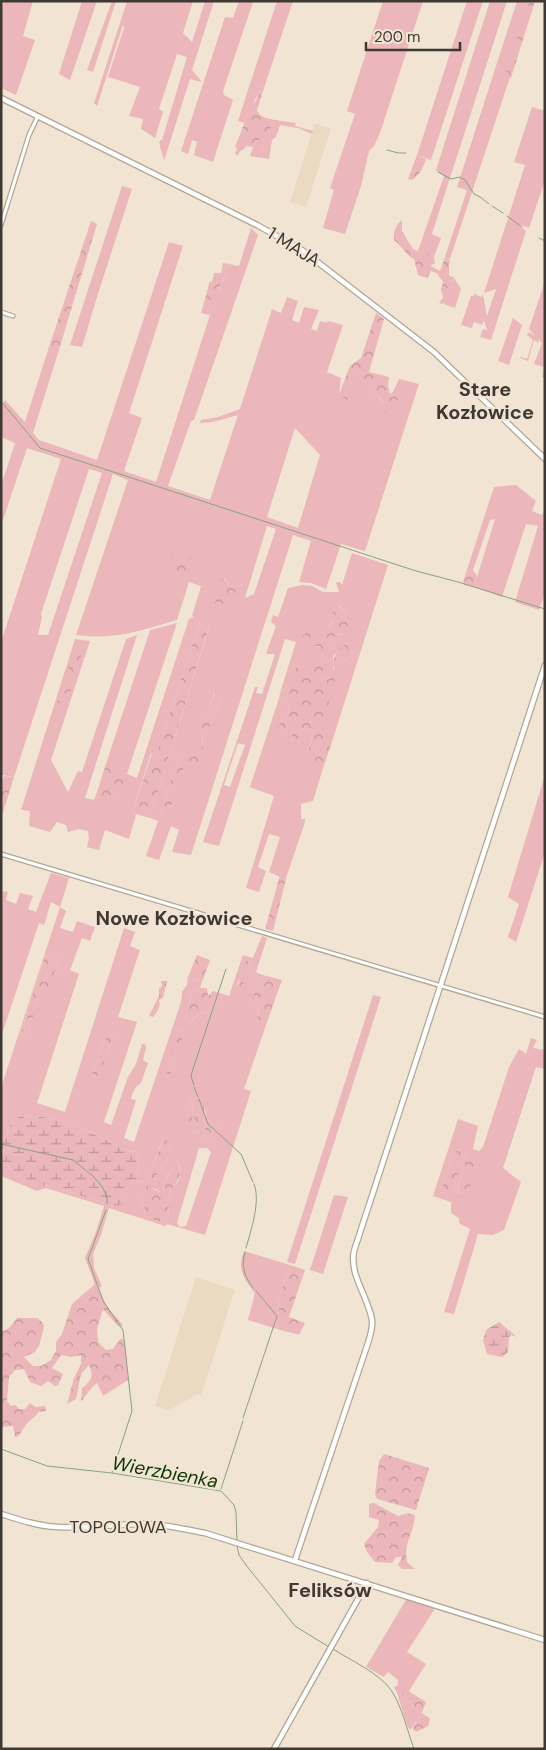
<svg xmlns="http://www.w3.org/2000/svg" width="546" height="1750" font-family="'DM Sans',sans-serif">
	<defs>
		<pattern id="forest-crowns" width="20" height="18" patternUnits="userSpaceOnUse" patternTransform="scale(1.25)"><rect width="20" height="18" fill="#ebb7bb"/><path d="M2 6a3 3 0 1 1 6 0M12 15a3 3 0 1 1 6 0" fill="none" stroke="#c09699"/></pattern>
		<pattern id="wetland-marsh" width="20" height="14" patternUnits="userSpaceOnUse" patternTransform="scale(1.25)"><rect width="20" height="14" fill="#ebb7bb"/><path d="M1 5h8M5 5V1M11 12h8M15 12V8" fill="none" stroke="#c09699"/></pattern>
	</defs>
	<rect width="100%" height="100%" fill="#f1e4d3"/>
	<!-- built -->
	<g fill="#ebdac2">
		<path d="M315,123l16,6 -25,78 -16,-5z"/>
		<path d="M196,1277l39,13 -34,105 -3,-1 -29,16 -14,-4z"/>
	</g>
	<!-- grass -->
	<g fill="#ebb7bb" fill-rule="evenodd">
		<path d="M4,1h29l-10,35 12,4 -19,55 -15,-7v-79z"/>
		<path d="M82,1h15l-27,79 -11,-6z"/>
		<path d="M112,1h4l-23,71 -6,-2z"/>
		<path d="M127,1h66l-10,32 9,9 13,-41h9l-22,69 10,12 -12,-3 -26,82c-1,-7 -6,-16 -4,-21h2l25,-83 -10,-3 -18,55 4,3 -8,26 -14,-9 2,-10 -14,-3 11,-29 -32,-10 16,-49 -1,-3 -26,81 -3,-3z"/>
		<path d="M239,1l14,1 -30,89 1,4 9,5 -20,62 -19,-7 3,-13 -5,-2 -4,14 -7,-3 44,-134 8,1z"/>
		<path d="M277,1h16l-29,87 -3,-2 -3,9 -4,6 -1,12 -5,1 -3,9 -7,-2z"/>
		<path d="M383,1h40l-43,132 -6,13 -5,5 -8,35 -16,48 -22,-6 11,-38 -4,-2 25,-74 -8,-3z"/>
		<path d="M467,1h16l-52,159 -14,-5z"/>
		<path d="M490,1h17l-75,233 9,4 -7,19 -1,-5 -11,3 -4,-4 26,-75 -8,-6z"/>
		<path d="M517,1h18l-85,258 -5,-2 22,-67 -10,-3z"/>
		<path d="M532,107l10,3h3v70l-16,48 -11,-4 8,7 -35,109 -11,-3 3,-8 4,1 -3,-10 -2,5 -8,-3 -2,6 -11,-3 10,-29h3v-4l2,3 6,2 1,-3 4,22 9,-27 -12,4 41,-128 -11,-3z"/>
		<path d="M281,121l15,2 -1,3 18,5 -1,3 -14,-6 -18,-3 -4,12 -4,3 -3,19 -19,-3 5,-14 7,-3 2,1 -2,10h3l6,-23z"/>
		<path d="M122,186l10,3 -36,111 -14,47 -12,-2z"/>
		<path d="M251,228l7,7 -64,185 -3,1 -23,65 42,14 28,-85 -25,7 -13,1 1,-3 17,-3 22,-8 32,-100 9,4 6,-16 11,4 -6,19 7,3 5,-16 15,3 -8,19 6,2 3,-10 6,2 2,-2 15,4 -16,47 14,6 -2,16 7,6 12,-28 6,2 -2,7 12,2c-3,14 2,9 8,18 2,2 2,5 3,8l14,-30 20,5 -54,167 -24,-7 -15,45 -15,-6 -12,-1 12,-41 -18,-6 -102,320 -19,-3 7,-22 -8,-4 -12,34 -13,-4 12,-35 -8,-3 60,-194 -10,-3 -44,133 -5,-1 -19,60 4,2 -7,24 -24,-9 -6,20 -12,-3 2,-9 -1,-7 -9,-2 -11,3 -2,-7 -9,-3 -7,10 -21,-6 1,-15 -9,-1 54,-171 15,2 -39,119 17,32 10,-21 4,1 44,-133 11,-4 -52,163 9,2 2,-5 2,4 14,-2 7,4 -8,-17 -3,-17h-3l45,-137 27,-7 -50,151 10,4 52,-159 5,-2 -2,-1 9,-30 -12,-4 -12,38c-38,11 -60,20 -101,15l52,-155 -15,-6 -99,303 -13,-2v-133l60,-183 -34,-11 -26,78v-40l14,-43 -14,-6v-31l4,-6 20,22 23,-72 10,3 -25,80 6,7 58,20 72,-218 14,4 -54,167 13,5 -18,53 32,11 54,-167c7,-16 12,-34 19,-51l10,2zM295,428l25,27 -22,73 -31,-11zM89,469l13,4 -54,162h-10l4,-18 -1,-3zM267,526l9,3 -22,65 -9,4zM224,578l5,7 5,3 11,-5 -30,20zM215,692l5,3 -3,13 -8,20 -5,3 -2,6 1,6 -16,30 3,-12 -4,-4 -14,49 -12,9 9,-29 5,5 2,-3 -6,-8 11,-26 6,-1 6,3 14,-45 2,-2z"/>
		<path d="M454,278l7,11 -6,19 -11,-4v-2l-1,2 -4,-1 4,-5 -2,-9 1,-3 4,2 6,-2 -4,-4 5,-1z"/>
		<path d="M545,281v97l-3,-1 2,-10 -10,-3 8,-21 -4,-4 1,4 -5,-3 -6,21 -8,-3v-1l7,2 6,-19 -6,-5 2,-3 6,4 -6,-7z"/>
		<path d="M513,318l9,7 -13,40 -11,-4z"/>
		<path d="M516,485l20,16 -4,10 10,4 3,-7v85l-6,17 -24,-8 23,-76 -12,-2 -24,73 -28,-10 21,-68 -5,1 -17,50 -5,2 -5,10 31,-95z"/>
		<path d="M352,553l36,12 -58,183 -3,-7 -7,-6 -8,-28 18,-30 -9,4 4,-8h-3l2,-14 -4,3h-9l-24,26 -7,5 16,-51 -11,-3 -66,207 -16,-4 52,-155h3l-2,6 6,1 13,-40h-9l10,-28 -5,-4 2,-7 5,2 10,-29 15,-3 9,1 11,6h16l-3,-10h4l2,3zM339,606l6,6 4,15 -7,8 -6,-1 -4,11 7,3 7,-4 6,4 -1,8 -4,4 -5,-1 -1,-4 -4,6 3,5 -1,3 -6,2v-14l4,-6 -2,-3 -20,-2 -2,-3 10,-4 7,-15 4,-3 -1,-9zM238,743l7,2 -15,42 -6,-2z"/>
		<path d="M279,698l9,6 1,8 -13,17 8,11v-8l3,-7h5l-1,19 7,1 4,-17 11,3 -6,22h6l6,-15 2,4 -7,20h11l-12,39 -12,3v15h4v3l-18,53 -6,-3 -1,5 -11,-5 11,-35 -11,-3 -11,33 8,4 -7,21 -13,-4 28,-92 -24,-9z"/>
		<path d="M545,775v77l-29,90 -8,-5 11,-33 -11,-7z"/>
		<path d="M51,873l18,5 -9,29 6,4 -6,17 13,4 4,-11 18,6 -5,14 -8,-3 -12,32 9,4 -42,129 28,9 59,-184 11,4 -5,14 10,4 -22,67 19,5 -33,100 7,3 17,-48 8,-13 6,-20h3l1,4 -3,12 5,3 -7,20c-6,4 -8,8 -10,16l5,1 -12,38 10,4 46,-137 2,-9v-4l5,-7 1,-8 14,5 -2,6 -7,4 -7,21 -1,9 5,1c9,-11 10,-10 23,-12l3,-9 5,-2 2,-6 6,2 14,-41 10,3 9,-22 5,2 -11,34 3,2 -5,9 3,3 4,-1 1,3 -6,4 -2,-1 -1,6 -3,3 9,6 -1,11 -3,5 5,-1 6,4 -22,64 7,2 -46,144 -38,-11 -2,2 -56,-18 -8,27 -8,19 1,14 8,18 -3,2 -5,-3v-4l-9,-23 11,-26 8,-26 -58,-18 -9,3 -36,-15v-16l18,16 18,11 8,-2 70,21 9,-3 4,-17 4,-6 13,3 3,-2 -13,-7 4,-10 -2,-7 1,-5c-14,-1 -17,-3 -28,-10 -12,-7 -27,-13 -39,-18 -16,-6 -33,-8 -50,-9l-11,10 -3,12 -6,1v-50l59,-181 -9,-5 -7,23 -5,-2 -38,114v-140l2,-6 5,1 -2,8 10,4 4,-11 13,3 -5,13 8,3zM54,955l6,1 -2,10 -4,8 4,2 -4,7 6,5 -2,3h-4l-2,2 -8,-6zM49,956l3,4 -10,28 -6,-2 8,-28zM248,960l4,2 -9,22 -8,3c5,-6 8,-16 7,-24zM34,990l6,2 -7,20v7l-5,-1 -1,3 3,4 -2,11 -2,2 -3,-3h-3zM181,1028h3c-2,14 -11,34 -15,49h-3l9,-33zM108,1033l6,4 -10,26 -9,15 -3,-4zM192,1099h2l-2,17 1,6 3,-7 4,-1 2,-9 2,1c1,7 4,11 6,18l2,2 8,-5 -2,18 -7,4 -7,-5 2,-15 -4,-3 -5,13 -5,-1v-6l-6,-4v-4zM163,1137l4,3 4,8 -8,4 5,8 -9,7c-1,8 -6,14 -6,21l8,4c4,-4 4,-10 6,-16 3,-5 7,-9 11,-14 6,16 -1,19 -9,32l3,3 -3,6 -1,16 -9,3 -15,-6 1,-8 -3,-3c2,-12 7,-24 7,-35l4,-2c2,-11 7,-20 10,-31zM199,1148h8l4,4 -25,74 -6,1 -3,-4z"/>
		<path d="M373,995l8,2 -86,267 -8,-2z"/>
		<path d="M531,1038l6,2 -4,8 12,2v19l-9,-2 -33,101 18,14 -17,48 -11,5 -15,-1 -24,80 -10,-2 26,-83 -11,-6v-5l-8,-5v-11l-18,-6 25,-77 20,7 -5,23 6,2 4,-4 26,-80 10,-18 7,5zM469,1145l1,8 -12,44 1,-14 6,-19 -4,-2 -8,30 -11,-5 12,-34 5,-4 5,11z"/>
		<path d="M334,1195l14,2 -25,77 -13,-4z"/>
		<path d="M244,1251l46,14 -12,35 1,12 -4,8 2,9 -29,-9 7,-27c-12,-16 -18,-23 -11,-42z"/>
		<path d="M407,1598l27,9v3l-27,42 19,12 -17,27 4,3 -3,3 -6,-3 -6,1 -4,-8 4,-2v-5l-10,-8 -4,5 -18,-10z"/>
		<path d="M404,1698l18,15 -11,16 -3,-1 -9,-28z"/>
	</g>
	<!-- forest -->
	<g fill="url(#forest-crowns)">
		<path d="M530,1h5l-24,77 -5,-1c0,-10 6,-21 10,-30 3,-5 0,-3 1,-8 1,-9 8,-17 10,-26 1,-5 0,-7 3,-12z"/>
		<path d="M261,86l3,2 -7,22c3,9 16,9 24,11v1l-10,5 -2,7 1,3 -6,14h-2l2,-11 -2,-1 -7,3 -2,5 -7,-1 -2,3 -4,2 -2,4 -3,-1 2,-6 -2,-1 13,-33 5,-1c-2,-10 4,-11 6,-20 1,-2 1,-5 2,-7z"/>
		<path d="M417,155l9,4c-3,9 -6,15 -14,21l-4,-1z"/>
		<path d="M402,220v11l11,18 5,2 4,4 11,-3 2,11 -5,3 10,5 5,-14 5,3 -1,6v9l5,3 -2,3 -4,1 3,2 1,4h-6l-4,-2 1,-5 -4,-4 -1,-3 -7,-3 -4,7 -9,-3 -4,-16c-8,-4 -12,-13 -20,-19 -1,-8 2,-15 8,-20z"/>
		<path d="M91,221l6,3 -39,129 -10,-3z"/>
		<path d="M222,263l7,1 -10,26 4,7 -8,6 -5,12 -9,-2 9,-32 2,1 2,-9h7l2,-9z"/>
		<path d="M376,313l8,6 -15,53 20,5 -1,9 2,8 6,-4 6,3 -5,8 -3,12 -8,4c-1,-5 -2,-13 -4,-17 -7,-8 -11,-4 -8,-17l-13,-2 3,-6 -6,-3 -11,29 -8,-7 11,-28 11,-8z"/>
		<path d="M176,551l10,6 8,2 -2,12 -6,9 -6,1 -7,-3 -3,-9 6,-7 -4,-5z"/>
		<path d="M473,570l4,6 -3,11 -10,-2 -1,-3 5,-10z"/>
		<path d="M223,578l6,7 5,3 11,-5c-5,15 -9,25 -26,29l-4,-9z"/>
		<path d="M338,606l7,6 4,15 -3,8 -10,-1 -4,11 5,-1 2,4 7,-4 6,4 -1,8 -4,4 -5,-1 -2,-3 -3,5 4,5 -5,6h-3l1,-4 -2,-4 5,-13 -2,-2 -6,7 -8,-4 -1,-6h-6l-1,-3h-8l-4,-4c4,-6 6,-8 13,-7l2,-3 5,3 -1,6 3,1 2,-9 9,-9 -1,-9z"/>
		<path d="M200,621l10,2 -60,195 -18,-5 20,-60 4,1z"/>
		<path d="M86,643l-11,32 -7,28h-11l19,-59z"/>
		<path d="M324,659l3,5 -5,8 3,1 -4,7 14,-3 -1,8 -7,25 -14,-3 12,7 1,14 -5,7 6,6 3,7 -5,14 -11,1 3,-16 4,-5 -2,-3 -6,14 -6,1 6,-23 -11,-3 -5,22 -6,-5 1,-20h-5l-3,7v8h-3l-5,-11 13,-17 -1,-8 -9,-6 1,-5 7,-5c4,-17 6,-18 20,-28l13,2z"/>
		<path d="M216,691l4,4 -3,13 -8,20 -5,3 -2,6 1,11 -7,25 -6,8c-6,-5 -2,-13 0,-20l-4,-3 -10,39 -10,19 -6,-1 9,-29 5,4 1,-2 -5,-8 11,-26 6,-1 6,2 14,-44 2,-2z"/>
		<path d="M105,767h3l4,5 -1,11 11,-8h5l-8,26 -7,-4 -4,3 -10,-1 -2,-4z"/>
		<path d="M4,776l10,1 -13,42v-35z"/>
		<path d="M281,872l6,3 -14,56 -8,-2z"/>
		<path d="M54,955l6,1 -2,10 -4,8 4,2 -3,7 6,5 -3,4 -4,-1 -2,2 -9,-6z"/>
		<path d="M197,955l13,5 -8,22 -14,-5z"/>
		<path d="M49,956l3,4 -10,28 -6,-2 8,-28z"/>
		<path d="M248,960l4,2 -9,22 -6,3h-2l4,-4c1,-8 4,-13 3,-20z"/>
		<path d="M259,974l23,6 -16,45 -6,-4 -6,1 4,-5 1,-11 -9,-6 3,-3 1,-6 2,1 6,-4 -1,-2h-4l-3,-3z"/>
		<path d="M161,981h6l-4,17 -4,2c2,7 -2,12 -6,17l-4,-1 10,-20v-8l3,-1z"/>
		<path d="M200,988h7l1,8 5,-5 10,3 -2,6 -5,2 -3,9c-13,2 -14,0 -23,12h-5l1,-10 7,-21z"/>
		<path d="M34,990l6,2 -7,20v7l-5,-1 -1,3 3,4 -2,11 -2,2 -3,-3 -3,1z"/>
		<path d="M181,1028h3c-2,15 -10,34 -15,49h-3l9,-34z"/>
		<path d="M108,1033l6,4 -10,26 -8,15 -4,-4z"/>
		<path d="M192,1099h2l-2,17 1,5 3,-6 4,-1 1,-9 3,1 1,8 3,3 2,7 2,2 8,-6 -1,19 -8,4 -7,-5 2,-15 -3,-3 -6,13 -5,-1v-6l-6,-4v-4z"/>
		<path d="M163,1137l4,3 4,8 -7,4 4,8 -9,7c-1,8 -6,14 -6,22l7,3 4,-3 2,-10 5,-9 7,-8c5,16 -1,18 -9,32l3,3 -3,6 -1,16 -9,3 -15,-6 1,-8 -3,-3c2,-12 7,-24 7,-36l4,-1c2,-12 8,-20 10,-31z"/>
		<path d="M469,1144l1,2v7l5,1 4,5c-5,17 -5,28 -21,39l1,-14 6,-20 -4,-1 -8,29 -5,1 -6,-6 12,-34 5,-4 5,11z"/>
		<path d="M290,1265l15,5 -16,47 16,6 -6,12 -22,-6 -2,-9 4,-8 -1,-12z"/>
		<path d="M94,1285l5,3 8,19 15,17v3l-4,-1 -15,-17 -6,20 1,13 8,8 7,-1 8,-11 4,3 3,39 -25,16 -6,-13 -5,4 -11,15 1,-14c10,-7 12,-13 7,-23l-8,9 -5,25 -9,5 7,-26 7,-14v-9l-10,2 -10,-2 -9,13 11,6 -5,11 -3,1 -7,-5 -7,5 -11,-4 -6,-13 -9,1 -6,7 -2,24 4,5 4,-1 4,4h6l5,-6 6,4 9,-1 1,5 -8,1c-2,5 -6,6 -10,10 -4,5 -6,10 -11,15l-2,-1 -2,-10 -12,1v-95l8,-4 8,-10h20l6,5 1,4 -5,19 -4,6 -11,5 9,9h8l10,-6 5,-9v-9l6,-8 10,-30z"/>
		<path d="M384,1454l45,14 -13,42 -39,-11 -2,-5 4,-33z"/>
		<path d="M374,1503l24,13 10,-3 7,2c-1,19 -12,27 -8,47l8,7h-13l-4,-4 4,-8h-6l-4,6 -17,-1 -8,-10 -3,-8 14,-17 1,-7 -10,-3v-13z"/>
		<path d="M404,1694l6,3 3,-3 13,8 -4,11 8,6 -2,7 -12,6 -3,-3v-2l9,-14 -18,-15 -5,2 -1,-5z"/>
	</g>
	<!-- wetland -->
	<g fill="url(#wetland-marsh)">
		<path d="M21,1115c17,1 34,3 50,9 12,5 28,12 39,18 11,7 14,9 28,10l-1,5 2,7 -4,10 13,6 -2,3 -14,-3 -4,6 -4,18 -9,2 -70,-21 -8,3 -18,-12 -18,-16 3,-9 -3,-4v-9l6,-1 3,-12z"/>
		<path d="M499,1322l18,15 -6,-2 -2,2 -1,15 -6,5 -15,-3 -4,-14 3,-10z"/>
	</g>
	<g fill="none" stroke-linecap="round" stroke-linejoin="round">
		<!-- stream -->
		<g stroke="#87a57e" stroke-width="1">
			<path d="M387,150l11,3h8"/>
			<path d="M438,172l13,7 9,-2 5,3 9,14 6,3 9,7"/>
			<path d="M492,206l11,7"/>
			<path d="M507,216l15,11"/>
			<path d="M539,238l6,3"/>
			<path d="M1,401l39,47 376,123 42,11 87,27"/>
			<path d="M194,1085l-3,-9 1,-4 34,-103"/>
			<path d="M194,1087l4,10"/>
			<path d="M199,1099l9,25 33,30 12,28"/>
			<path d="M1,1144l72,16 21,17 9,11 4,10v6"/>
			<path d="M106,1210l-18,49 15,42 20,29 9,81 -20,62"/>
			<path d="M246,1248c5,-18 15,-47 8,-64"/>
			<path d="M245,1252c-4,14 -1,24 8,36"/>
			<path d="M243,1418l34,-102 -21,-25"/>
			<path d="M1,1449l46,17 65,7 109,18 13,14 2,7 1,30"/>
			<path d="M221,1489l22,-68"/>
			<path d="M237,1546l2,9 7,10 49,61 34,21"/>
			<path d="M333,1649c17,11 46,24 58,41 11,16 16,40 23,59"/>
		</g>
		<!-- street casing -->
		<g stroke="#b1a595" stroke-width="5.5">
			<g id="street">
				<path d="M1,225l28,-90 9,-19"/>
				<path d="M1,312l12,4"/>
				<path d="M1,854l544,163"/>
			</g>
		</g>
		<!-- secondary casing -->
		<g stroke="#b1a595" stroke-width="7">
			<g id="secondary">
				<path d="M1,98l256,127 45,25 132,102 111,107"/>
				<path d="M1,1514c19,6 37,12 56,13 31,2 61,-4 92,-3 19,1 38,6 56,9l340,107"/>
				<path d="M295,1560l73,-217c2,-7 5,-15 4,-23 -4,-24 -23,-45 -18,-69l191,-586"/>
				<path d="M274,1749l93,-166"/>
			</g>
		</g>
		<!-- street -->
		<use href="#street" stroke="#fff" stroke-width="3"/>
		<!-- secondary -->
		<use href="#secondary" stroke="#fff" stroke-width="4.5"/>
	</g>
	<g text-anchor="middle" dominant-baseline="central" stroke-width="4.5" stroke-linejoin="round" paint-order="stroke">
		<!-- street labels -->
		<g font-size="18" fill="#3e3932" stroke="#f1e4d3">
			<text transform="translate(294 247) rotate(32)">1 MAJA</text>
			<text x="118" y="1527">TOPOLOWA</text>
		</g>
		<!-- water labels -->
		<g font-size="19" font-style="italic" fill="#0c3600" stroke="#f1e4d3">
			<text transform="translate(165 1472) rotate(10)">Wierzbienka</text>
		</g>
		<!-- quarter labels -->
		<g font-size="20" font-weight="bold" fill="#3e3932" stroke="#f1e4d3">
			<text x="485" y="389">Stare<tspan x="485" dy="23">Kozłowice</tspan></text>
			<text x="174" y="918">Nowe Kozłowice</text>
			<text x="330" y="1590">Feliksów</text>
		</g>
	</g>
	<!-- border -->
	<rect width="546" height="1750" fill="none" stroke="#3e3932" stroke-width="5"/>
	<!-- scale -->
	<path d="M366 42v8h94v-8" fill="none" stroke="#3e3932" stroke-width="2.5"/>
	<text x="374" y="42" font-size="15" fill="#3e3932" stroke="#f1e4d3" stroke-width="4" paint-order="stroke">200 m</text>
</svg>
